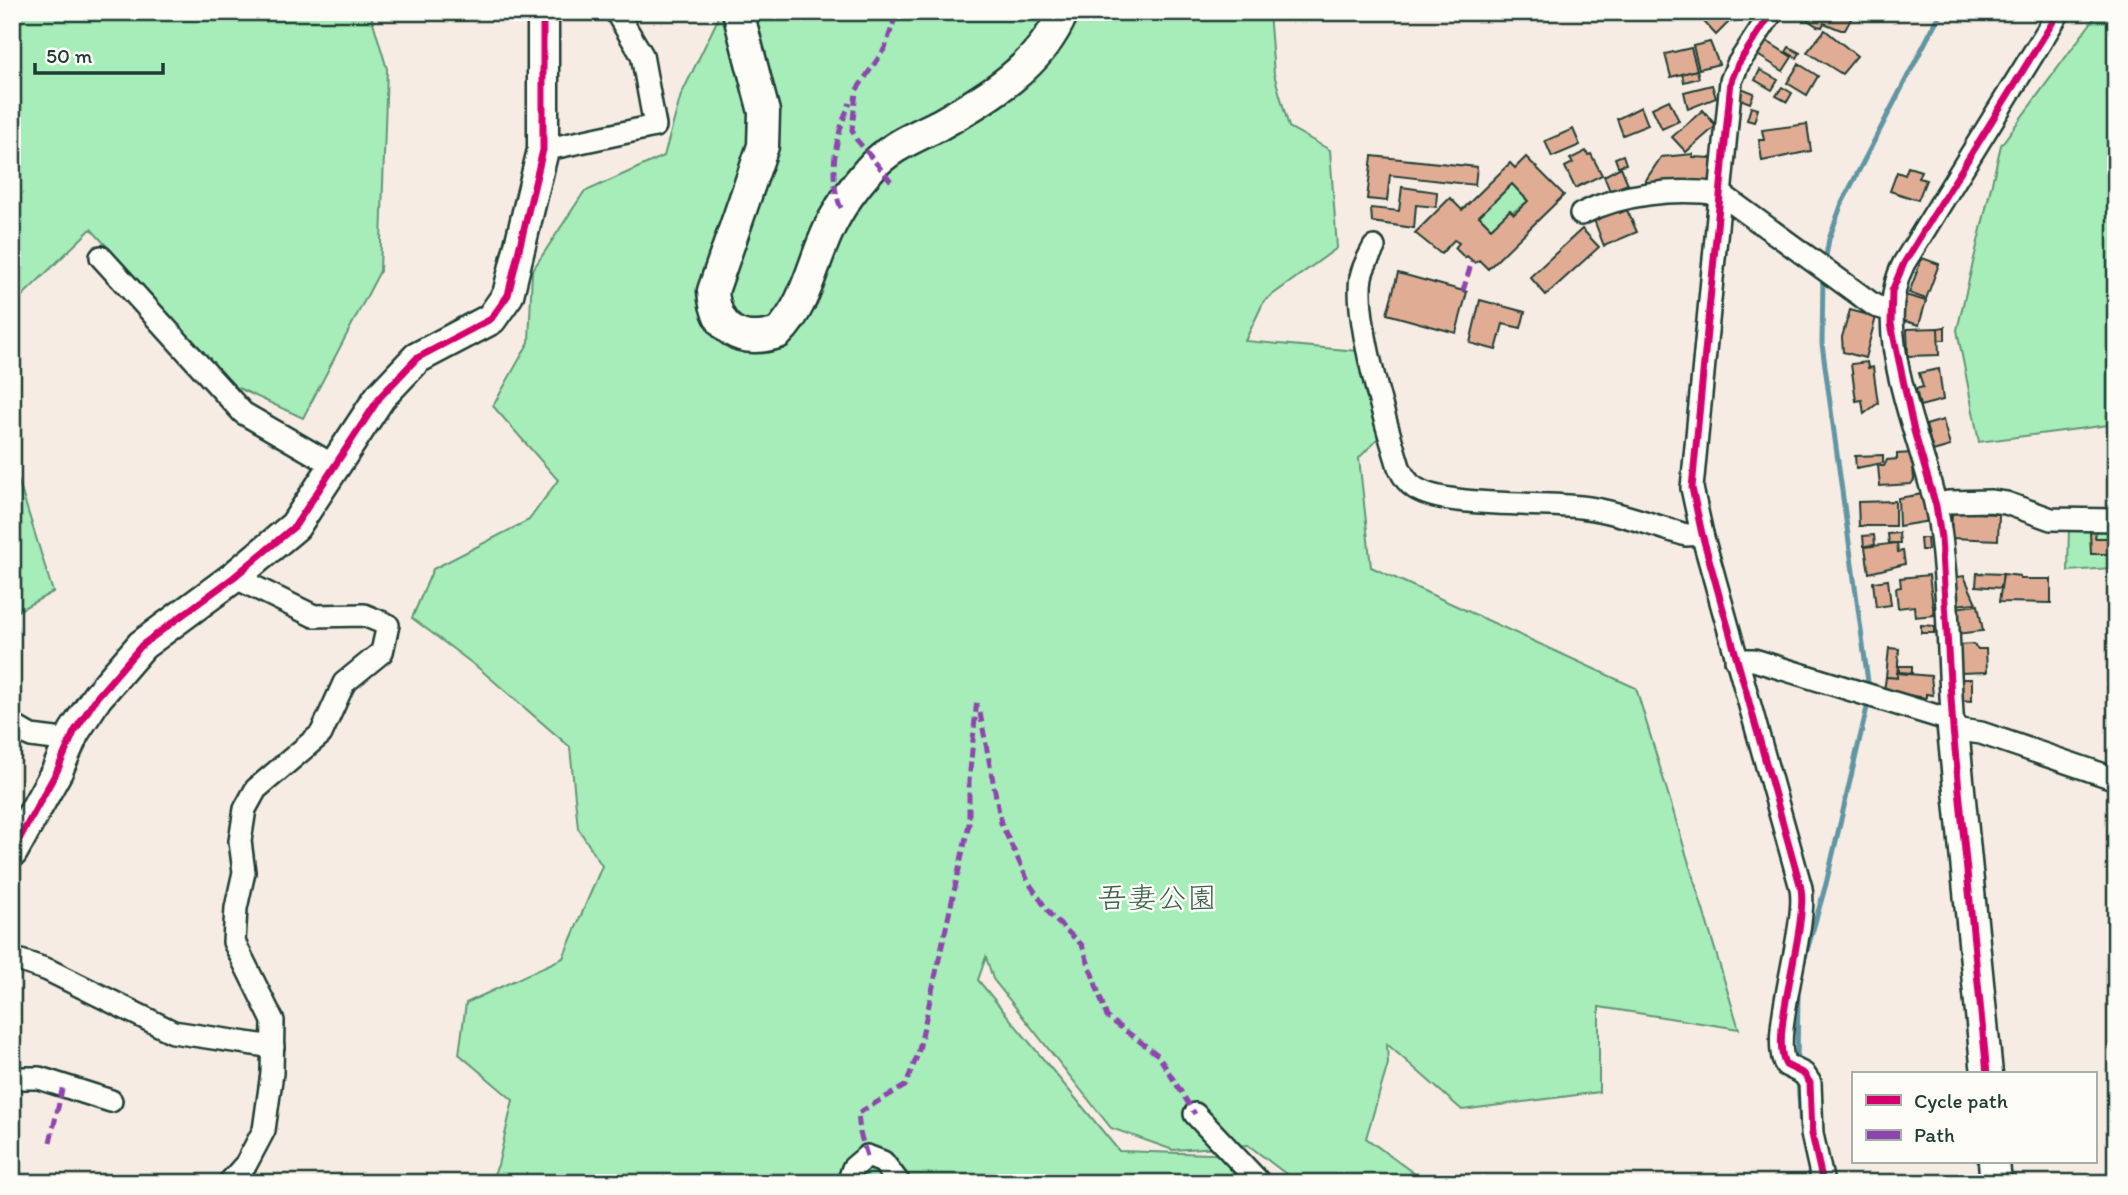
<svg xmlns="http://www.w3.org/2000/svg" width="2128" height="1195" font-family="Itim,'Klee One',sans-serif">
	<rect width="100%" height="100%" fill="#f7ece3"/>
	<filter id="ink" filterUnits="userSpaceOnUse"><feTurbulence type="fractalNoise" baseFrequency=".0143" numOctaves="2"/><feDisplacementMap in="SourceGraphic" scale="14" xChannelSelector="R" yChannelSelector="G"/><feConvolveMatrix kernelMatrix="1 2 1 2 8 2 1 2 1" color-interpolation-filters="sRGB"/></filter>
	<g filter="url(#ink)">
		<!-- green -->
		<g fill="#a6edb9" stroke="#629576" stroke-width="2">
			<path d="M12,12h358l17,57 -7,202 -77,147 -69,-32 -143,-157 -79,77z"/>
			<path d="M718,12h551l5,62 15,53 41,23 7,98 -73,53 -19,40 124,11 14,81 -24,25 12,109 265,121 103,341 -140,-22v85l-137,18 -75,-66 1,20 -22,74 61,45h-129l-50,-38 -75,5 -62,-22 -118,-149 -7,-22 -8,23 141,171 122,4 30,28h-781l8,-18 15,-65 -54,-46 7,-51 97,-45 39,-92 -24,-38 -8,-81 -89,-77 -69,-52 21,-49 96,-49 29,-40 -65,-74 36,-64 3,-71 52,-79 80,-36 17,-61 36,-74z"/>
			<path d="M2099,12h17v412l-137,18 -22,-112 44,-185z"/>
			<path d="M1512,184l16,17 -37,27 -12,-12z"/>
			<path d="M12,460l41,132 -41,22z"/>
			<path d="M2116,525v114h-3l-2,-71 -43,3 1,-45z"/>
		</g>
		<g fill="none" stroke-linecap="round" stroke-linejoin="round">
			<!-- stream -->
			<g stroke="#6196a4" stroke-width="5">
				<path d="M1825,262l4,-23 13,-36 99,-191"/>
				<path d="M1823,276l-1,68 47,345"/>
				<path d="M1802,968l24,-84 43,-185"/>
				<path d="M1797,1066l1,-74"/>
				<path d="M1798,1079l3,49"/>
			</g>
		</g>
		<!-- building -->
		<g fill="#e0ad94" stroke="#1f3d34" stroke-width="2" fill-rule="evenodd">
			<path d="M1695,12h31l6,7 -16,16z"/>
			<path d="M1795,12h48l9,5 -7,13h-4l-17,-7 -2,4 -5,-1z"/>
			<path d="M1825,30l32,26 -15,18 -35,-22z"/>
			<path d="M1765,40l27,17 -9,14 -27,-17z"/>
			<path d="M1710,42l9,22 -20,5 -6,-23z"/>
			<path d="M1789,47l11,6 -3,5 -11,-6z"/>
			<path d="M1691,48l6,22 -26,7 -6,-23z"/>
			<path d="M1799,64l19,12 -11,19 -20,-12z"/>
			<path d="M1697,70l2,8 -15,4 -2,-8z"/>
			<path d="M1760,70l18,10 -6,10 -17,-10z"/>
			<path d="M1712,85l4,13 -28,11 -4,-17z"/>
			<path d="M1782,87l10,6 -5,9 -11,-6z"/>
			<path d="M1741,88l13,5 -4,10 -13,-5z"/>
			<path d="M1669,100l10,21 -17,8 -10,-21z"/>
			<path d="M1641,107l7,18 -25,10 -6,-16z"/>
			<path d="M1751,107l7,2 -4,13 -7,-2z"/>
			<path d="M1703,110l13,16 -30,26 -14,-15z"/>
			<path d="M1807,124l4,27 -49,10 -3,-21h5l-2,-10z"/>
			<path d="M1573,129l7,16 -28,12 -7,-16z"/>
			<path d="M1586,151l2,4 3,-1 11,21 -27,13 -10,-21 8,-4 -3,-4z"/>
			<path d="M1693,154v3l19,1 1,21 -3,3 -68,4 19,-29z"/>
			<path d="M1623,155l3,9 -8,2 -3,-8z"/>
			<path d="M1372,156l105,11 -2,18 -85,-10 -3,26 -20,-2z"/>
			<path d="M1526,157l38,38 -76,74 -9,-9 -4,3 -8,-7 -2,2 -10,-10 4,-5 -5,-3 -13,14 -26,-21 35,-35 12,12 48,-47 5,5zM1512,184l16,17 -14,13 -4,-4 -19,18 -12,-12z"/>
			<path d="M1621,167l7,17 -18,7 -6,-15z"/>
			<path d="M1908,167l13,4 -3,7 8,2 -8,20 -28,-9 7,-19 8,3z"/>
			<path d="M1402,187l35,5 -1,15 -20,-2 -2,23 -42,-6 -1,-14 28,3z"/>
			<path d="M1617,207l3,6 7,-3 10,22 -33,14 -11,-29z"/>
			<path d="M1582,229l17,18 -53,48 -16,-18z"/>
			<path d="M1922,258l17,6 -13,35 -17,-6z"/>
			<path d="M1398,273l69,19 -11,41 -69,-19z"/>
			<path d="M1905,295l21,6 -7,24 -21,-6z"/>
			<path d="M1480,300l45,12 -4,16 -18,-4 -7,26 -26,-7z"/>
			<path d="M1850,310l26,7 -11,41 -22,-6 -1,-15z"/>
			<path d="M1945,327v13h-7v-12z"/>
			<path d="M1938,328l1,27 -31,1 -1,-27z"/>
			<path d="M1867,362l1,6 5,-1 5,36 -14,11 -2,-14 -6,1 -5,-37z"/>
			<path d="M1939,369l4,31 -23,6 -4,-17 7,-2 -4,-14z"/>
			<path d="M1943,420l7,26 -17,5 -7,-26z"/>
			<path d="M1912,453l2,27 -3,4 -31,2 -2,-20h6l3,-6 10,-1v-5z"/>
			<path d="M1883,455v8l-27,5 -1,-12z"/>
			<path d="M1923,494l7,27 -31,5 -1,-28z"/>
			<path d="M1895,501v25h-36l-1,-24z"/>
			<path d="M1952,512l47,2 -1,26 -47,-2z"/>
			<path d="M2090,531h6l-1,7h13v16h-17z"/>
			<path d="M1899,533l1,10h-11l-1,-9z"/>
			<path d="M1874,535l1,10 -11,1 -1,-10z"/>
			<path d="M1920,538h7l1,12h-7z"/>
			<path d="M1897,543l1,9 5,-1 2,13 -36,9 -4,-26z"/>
			<path d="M1977,573l26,1 -2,14 -25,-2z"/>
			<path d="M2003,574l17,2v3h31v24l-52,-1z"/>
			<path d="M1929,575l5,40 -19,2 -1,-11 -16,2 -2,-20 5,-1 -1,-9z"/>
			<path d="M1964,576l12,27 -22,2 -3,-27z"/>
			<path d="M1888,580l3,25 -15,2 -3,-25z"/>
			<path d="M1978,605l5,26 -27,3 -3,-26z"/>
			<path d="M1921,625l13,1v7h-13z"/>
			<path d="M1973,644l5,5h8l1,23 -27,1 -2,-28z"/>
			<path d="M1889,648l10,1 -2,29 -11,-1z"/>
			<path d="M1899,666h13v7l-13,-1z"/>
			<path d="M1897,673l34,3 2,19 -7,-1v4l-42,-7 2,-14 11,1z"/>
			<path d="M1960,679h12v22l-13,-1z"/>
		</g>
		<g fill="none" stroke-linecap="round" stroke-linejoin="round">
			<!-- street casing -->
			<g stroke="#1f3d34" stroke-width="26">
				<g id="street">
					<path d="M1772,12l-34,52 -7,17 -39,407 10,46 99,354c7,40 -33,151 -15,177l18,9 6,9 2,51 11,49"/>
					<path d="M2059,12l-155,251c-37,71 23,184 35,259 10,68 9,139 14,207l28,4 135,46"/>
					<path d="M543,150l112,-24 -13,-71 -26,-43"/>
					<path d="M1581,214c41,-21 94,-26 140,-20l154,112 15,4"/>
					<path d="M1374,247c-5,10 -11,19 -13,30 -7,42 25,147 38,190 4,9 8,16 16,21 30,20 128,14 166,19 35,4 71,18 105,28l16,-1"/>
					<path d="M101,257l142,156 90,52"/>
					<path d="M1936,506l12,-4 42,-1 16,2 45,16 65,1"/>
					<path d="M1736,660h18l199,61"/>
					<path d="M12,725l19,11 40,5"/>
					<path d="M12,958l36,12 125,62 100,15"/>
					<path d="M12,1078h27l72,23"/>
					<path d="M1195,1114l65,69"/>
					<path d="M229,1183l17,-19 18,-34 8,-57 1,-52 -39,-79 2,-34 8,-36 -4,-31 5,-32 11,-20 65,-55 23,-51 38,-31 6,-27 -24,-10 -50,1 -80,-39"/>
					<path d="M848,1183l5,-15 14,-12 16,6 16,21"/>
				</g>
			</g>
			<!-- secondary casing -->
			<g stroke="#1f3d34" stroke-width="35">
				<g id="secondary">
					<path d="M738,12l26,100 -1,34 -50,145c3,39 27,54 65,42 31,-31 35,-77 56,-114 9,-17 21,-33 34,-48 19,-23 45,-33 71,-46 48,-27 102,-59 124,-113"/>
					<path d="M1953,729l34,345"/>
					<path d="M12,852l45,-81 17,-39 23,-35 45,-52 92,-68 61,-51 85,-129 37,-39 74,-39 17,-24 35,-145v-133l3,-5"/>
					<path d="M1994,1162l2,21"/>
				</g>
			</g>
			<!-- street -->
			<use href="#street" stroke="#fdfcf7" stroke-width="21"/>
			<!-- secondary -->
			<use href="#secondary" stroke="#fdfcf7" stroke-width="30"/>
			<!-- quiet -->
			<g stroke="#8e44ad" stroke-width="5" stroke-dasharray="10 5" stroke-linecap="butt">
				<path d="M891,181l-35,-42 -4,-9 4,-39 29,-43 12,-36"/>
				<path d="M841,208c-14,-32 -5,-74 9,-105"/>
				<path d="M1463,291l9,-30"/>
				<path d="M980,713l21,110 28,60 23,34 30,28 25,72 51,38 37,59"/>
				<path d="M50,1142l13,-56"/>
				<path d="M867,1156l-7,-23 -2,-20 47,-27 13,-32 51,-230v-43l8,-82"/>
			</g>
			<!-- cycleway casing -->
			<g stroke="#fdfcf7" stroke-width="11">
				<g id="cycleway">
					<path d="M1772,12l-34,52 -7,17 -39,407 10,46 99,354c7,40 -33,151 -15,177l18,9 6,9 2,51 11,49"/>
					<path d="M12,852l45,-81 17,-39 23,-35 45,-52 92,-68 61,-51 85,-129 37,-39 74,-39 17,-24 35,-145v-133l3,-5"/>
					<path d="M1987,1074l-34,-345 -12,-191 -5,-32 -22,-75 -23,-107 1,-33 12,-28 155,-251"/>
				</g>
			</g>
			<!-- cycleway -->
			<use href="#cycleway" stroke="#d6006c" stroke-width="7"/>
		</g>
	</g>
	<g text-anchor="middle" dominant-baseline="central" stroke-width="5" stroke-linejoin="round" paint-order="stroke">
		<!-- park labels -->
		<g font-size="30" fill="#3a604f" stroke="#fdfcf7">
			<text x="1157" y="897">吾妻公園</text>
		</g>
	</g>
	<!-- margin -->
	<rect width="2128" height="1195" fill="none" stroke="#fdfcf7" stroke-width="42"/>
	<rect x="21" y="21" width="2086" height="1153" fill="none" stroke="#1f3d34" stroke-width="2.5" filter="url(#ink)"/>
	<!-- legend -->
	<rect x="1852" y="1072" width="245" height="91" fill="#fdfcf7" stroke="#a4b0a9" stroke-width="2"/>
	<rect x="1866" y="1095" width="35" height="10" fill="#d6006c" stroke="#a4b0a9" stroke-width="2"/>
	<text x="1914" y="1108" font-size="21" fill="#1f3d34">Cycle path</text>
	<rect x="1866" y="1130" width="35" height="10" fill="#8e44ad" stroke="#a4b0a9" stroke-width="2"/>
	<text x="1914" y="1142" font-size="21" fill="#1f3d34">Path</text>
	<!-- scale -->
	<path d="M35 63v10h128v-10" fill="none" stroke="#1f3d34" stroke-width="3.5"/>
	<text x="46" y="63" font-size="21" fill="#1f3d34" stroke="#fdfcf7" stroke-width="5" paint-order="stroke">50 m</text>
</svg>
